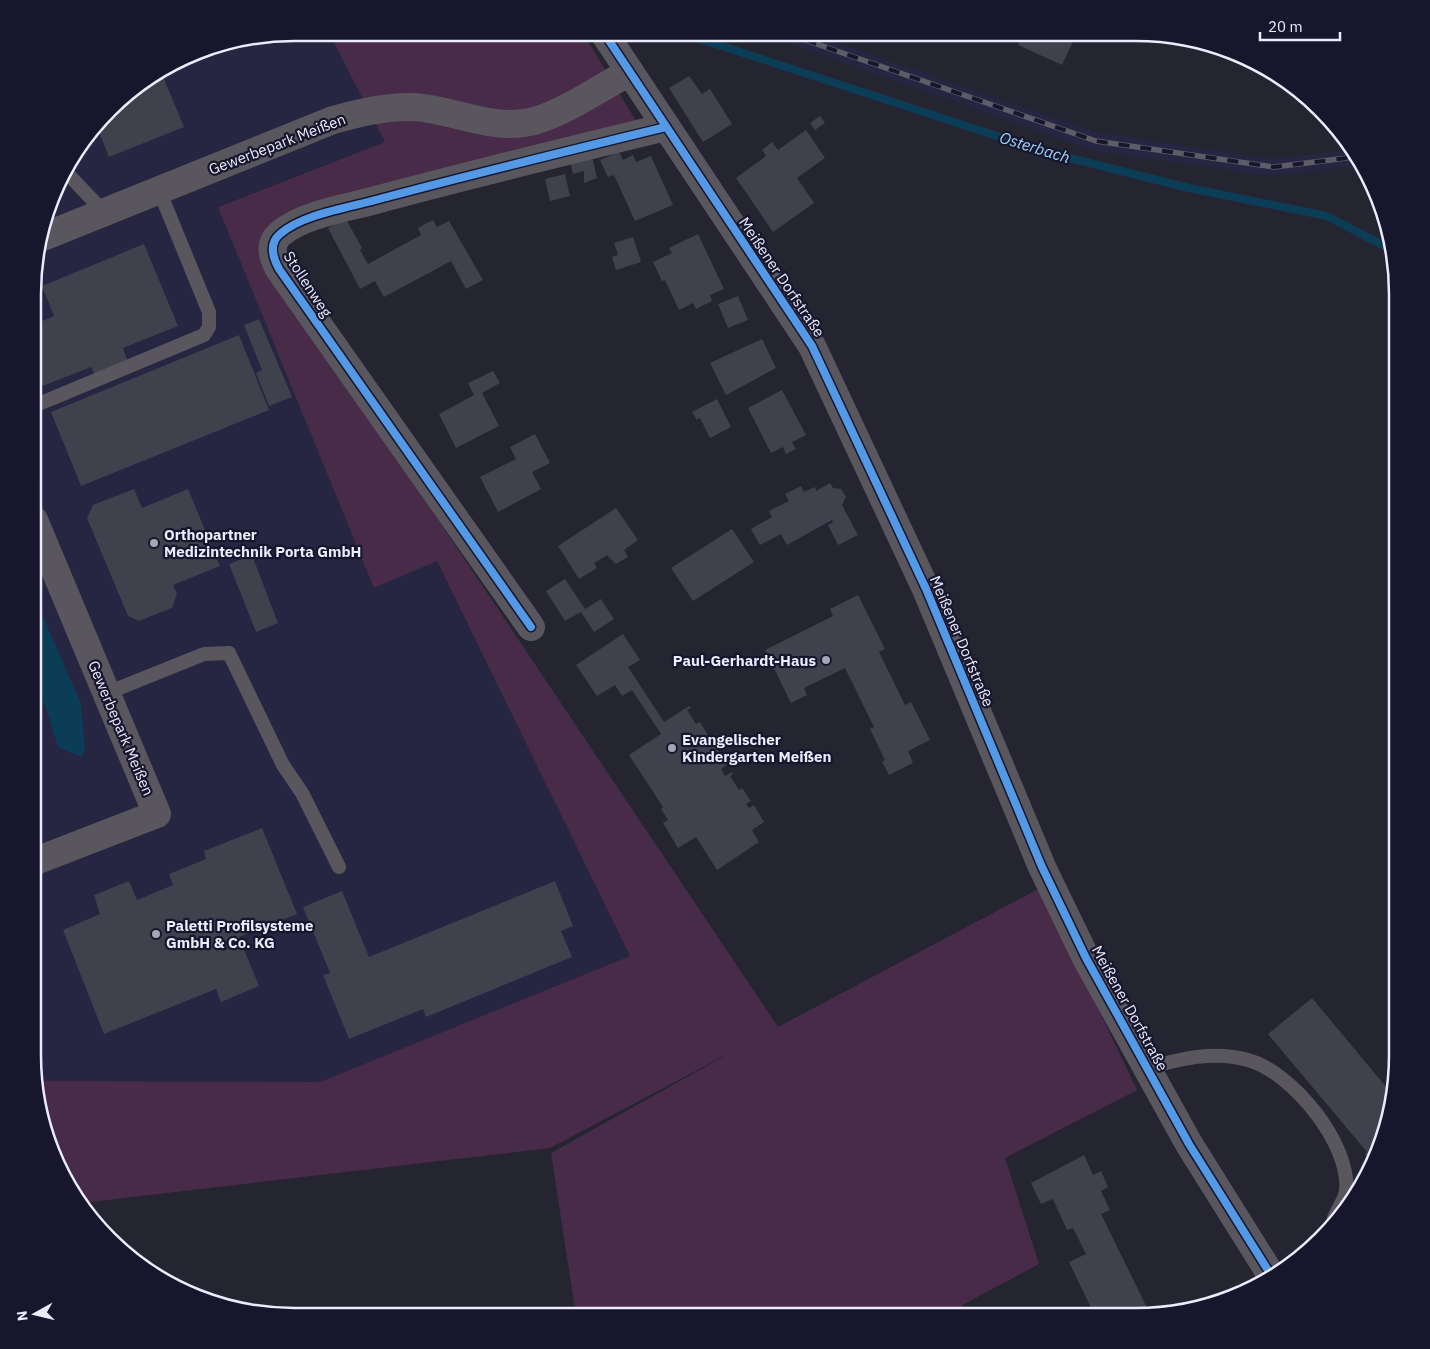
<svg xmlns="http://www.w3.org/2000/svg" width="1430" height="1349" font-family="'IBM Plex Sans',sans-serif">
	<rect width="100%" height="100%" fill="#252532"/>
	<!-- built -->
	<g fill="#262542">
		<path d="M295,33h34l56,109 -167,64 157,382 62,-27 193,395 -310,126 -285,-1 -2,-10 2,-811 32,-96 55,-67 88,-50z"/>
		<path d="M759,33h49l291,100 172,26 79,-9 9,15 -89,11 -175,-25z"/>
	</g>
	<!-- green -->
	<path fill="#482b49" d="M329,33h254l56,93 -314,76 -65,52 518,773 262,-139 97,202 -132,68 34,106 -77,41 6,11h-392l-25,-163 190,-106 -191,101 -468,55 -30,-49 -17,-73 285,1 310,-126 -193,-395 -63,27 -156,-381 167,-65z"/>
	<!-- water -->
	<path fill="#0c3d57" d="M34,596l47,108 4,45 -3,8 -24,-10 -10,-33 -14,-35z"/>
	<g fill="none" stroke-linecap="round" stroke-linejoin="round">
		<!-- stream -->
		<path stroke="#0c3d57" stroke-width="8" d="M682,33l364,119 143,36 138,28 63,33"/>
	</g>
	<!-- building -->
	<g fill="#3f414d">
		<path d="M1023,33h54l-15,32 -44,-20z"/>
		<path d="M1244,58l8,2 14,11 -23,-9z"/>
		<path d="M162,74l22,53 -75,30 -12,-30 25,-30z"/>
		<path d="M689,76l13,18 8,-5 22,35 -29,18 -34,-54z"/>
		<path d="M820,116l5,7 -10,7 -5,-7z"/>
		<path d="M806,130l19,28 -28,20 17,25 -41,29 -37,-54 30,-22 -4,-6 10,-8 6,8z"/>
		<path d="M591,152l6,26 -13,5v-12l-11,3 -4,-16z"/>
		<path d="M619,152l4,8 10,-5 3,7 15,-6 22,49 -38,16 -21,-46 -6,2 -8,-17z"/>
		<path d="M565,174l5,22 -20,5 -5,-22z"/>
		<path d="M346,219l16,29 -2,2 8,14 53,-29 -3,-7 15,-8 4,7 12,-6 34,59 -17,9 -15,-28 -67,36 -9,-16 -15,8 -32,-61z"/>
		<path d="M698,234l26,55 -14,6 2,6 -16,8 -3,-6 -14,7 -14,-30 -3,1 -9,-19 19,-9 -3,-5z"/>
		<path d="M633,237l8,25 -25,8 -4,-13 6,-2 -4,-12z"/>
		<path d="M144,244l34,82 -55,22 5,14 -33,13 -4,-8 -48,19 -8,-20v-42l19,-8 -12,-30z"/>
		<path d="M738,296l10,24 -20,8 -10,-24z"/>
		<path d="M259,319l33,78 -23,9 -13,-33 6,-3 -18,-45z"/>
		<path d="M239,335l30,75 -188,76 -30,-74z"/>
		<path d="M762,339l14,29 -50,27 -16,-32z"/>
		<path d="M493,371l7,12 -18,10 17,33 -43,22 -17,-34 35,-19 -6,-12z"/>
		<path d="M782,390l24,45 -14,7 4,7 -10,5 -3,-7 -12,6 -23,-45z"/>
		<path d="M717,399l14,28 -21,11 -10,-20 -3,2 -5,-8z"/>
		<path d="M535,434l15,29 -18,9 9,17 -43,23 -18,-35 36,-18 -6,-12z"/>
		<path d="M830,483l3,5 8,1 5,8 -4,8 16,30 -20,10 -10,-20 5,-3 -1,-2 -45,25 -6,-11 -21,11 -9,-16 21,-12 -3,-6 20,-10 -4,-7 16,-8 3,6 11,-5 1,4z"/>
		<path d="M134,489l8,19 46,-19 32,77 -47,19 4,9 -5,14 -33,13 -11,-5 -41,-98 6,-13z"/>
		<path d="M616,508l22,32 -14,10 4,7 -12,7 -9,-9 -13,8 3,5 -18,11 -21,-33z"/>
		<path d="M732,529l22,33 -61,39 -22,-33z"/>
		<path d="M252,555l26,68 -22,9 -27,-68z"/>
		<path d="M565,579l20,30 16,-10 13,20 -20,13 -13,-20 -16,9 -19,-30z"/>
		<path d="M858,595l27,54 -6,3 26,53 6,-3 19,38 -22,11 5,12 -24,12 -7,-13 3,-2 -15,-31 4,-2 -29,-59 -41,20 3,7 -16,8 -26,-53 68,-34 -3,-7z"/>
		<path d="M623,634l17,26 -12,7 36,55 25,-16 2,2 -4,2 9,14 4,-2 8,13 -7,5 5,6 7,-4 14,23 -6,4 4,7 7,-4 1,2 -3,2 9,14 3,-2 9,13 -5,3 3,4 5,-3 10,17 -12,8 7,12 -42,28 -21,-33 -18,11 -15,-25 5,-3 -7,-11 2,-2 -34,-52 32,-21 -29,-44 -10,6 -7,-11 -18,11 -21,-31z"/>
		<path d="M262,828l35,86 -58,23 20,49 -38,16 -5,-13 -112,45 -41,-104 37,-16 -6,-19 35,-14 8,19 36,-15 -4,-11 37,-15 -2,-8z"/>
		<path d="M555,881l18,45 -12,5 11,26 -146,60 -3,-8 -74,30 -26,-64 7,-2 -27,-66 39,-16 27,66z"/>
		<path d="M1312,998l80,96 -3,28 -16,42 -8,-10 2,-2 -99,-118z"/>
		<path d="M1084,1155l9,20 8,-4 7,16 -7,4 9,19 -9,4 50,102h-56l-26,-54 17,-8 -13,-26 -6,2 -14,-31 -12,5 -10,-21z"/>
		<path d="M1008,1308l4,8h-20z"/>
	</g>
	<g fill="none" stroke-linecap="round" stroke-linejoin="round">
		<!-- service -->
		<g stroke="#59565e" stroke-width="14">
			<path d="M65,171l39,41"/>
			<path d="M34,406l170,-71 5,-8v-15l-50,-122"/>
			<path d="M107,693l97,-39 25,-1 54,112 19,28 37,74"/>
			<path d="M1147,1068c33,-9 67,-18 101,-8 44,12 103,84 98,131 -1,8 -9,19 -12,27"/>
		</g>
		<!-- minor -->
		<g stroke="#59565e" stroke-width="28">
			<path d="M604,33l208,313 114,243 116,278 44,91 103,186 82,131"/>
			<path d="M43,237l290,-117c26,-7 53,-14 80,-13 40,2 80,25 121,14 32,-9 67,-34 96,-49"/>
			<path d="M531,627l-252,-358c-6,-11 -11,-25 1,-35 24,-21 73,-27 103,-36 94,-25 188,-48 283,-71"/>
			<path d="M33,862l124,-48 -123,-294"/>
		</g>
		<!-- rail casing -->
		<g stroke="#5e5c67" stroke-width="5.5">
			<path id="rail" d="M785,33l311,108 178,26 81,-10"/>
		</g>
		<!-- rail -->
		<use href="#rail" stroke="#17162d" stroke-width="4" stroke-dasharray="11" stroke-linecap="butt"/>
		<!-- cycleway casing -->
		<g stroke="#17162d" stroke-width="11">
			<g id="cycleway">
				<path d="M604,33l208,313 114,243 116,278 44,91 103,186 82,131"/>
				<path d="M531,627l-252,-358c-6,-11 -11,-25 1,-35 24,-21 73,-27 103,-36 94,-25 188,-48 283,-71"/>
			</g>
		</g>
		<!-- cycleway -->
		<use href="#cycleway" stroke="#5399e6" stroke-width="8"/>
	</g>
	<!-- markers -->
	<g fill="#a6a6b6" stroke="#17162d" stroke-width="2">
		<circle cx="154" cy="543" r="5"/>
		<circle cx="826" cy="660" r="5"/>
		<circle cx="672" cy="748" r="5"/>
		<circle cx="156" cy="934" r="5"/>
	</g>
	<g text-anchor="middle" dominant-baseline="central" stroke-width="4.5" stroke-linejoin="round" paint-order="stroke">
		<!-- street labels -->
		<g font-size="15" fill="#ebecfd" stroke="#17162d">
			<text transform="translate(277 144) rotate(-21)">Gewerbepark Meißen</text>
			<text transform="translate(782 277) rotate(56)">Meißener Dorfstraße</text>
			<text transform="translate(308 284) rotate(57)">Stollenweg</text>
			<text transform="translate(962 641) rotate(67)">Meißener Dorfstraße</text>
			<text transform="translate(121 728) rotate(67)">Gewerbepark Meißen</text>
			<text transform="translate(1130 1008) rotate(61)">Meißener Dorfstraße</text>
		</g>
		<!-- poi labels -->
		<g font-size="15" font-weight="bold" fill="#ebecfd" stroke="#17162d" text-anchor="start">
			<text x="164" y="534">Orthopartner<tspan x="164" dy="17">Medizintechnik Porta GmbH</tspan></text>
			<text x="816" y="660" text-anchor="end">Paul-Gerhardt-Haus</text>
			<text x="682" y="739">Evangelischer<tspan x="682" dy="17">Kindergarten Meißen</tspan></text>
			<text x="166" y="925">Paletti Profilsysteme<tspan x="166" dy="17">GmbH &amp; Co. KG</tspan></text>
		</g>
		<!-- water labels -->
		<g font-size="16" font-style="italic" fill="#99d4fc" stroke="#17162d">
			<text transform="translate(1035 147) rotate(17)">Osterbach</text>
		</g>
	</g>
	<!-- crop -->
	<path d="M0 0H1430V1349H0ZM294 41H1136A253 253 0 0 1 1389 294V1055A253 253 0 0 1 1136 1308H294A253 253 0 0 1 41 1055V294A253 253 0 0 1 294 41Z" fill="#17162d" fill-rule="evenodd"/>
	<path fill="none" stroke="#ebecfd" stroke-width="2.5" d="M294 41H1136A253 253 0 0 1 1389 294V1055A253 253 0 0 1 1136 1308H294A253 253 0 0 1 41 1055V294A253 253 0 0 1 294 41Z"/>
	<!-- north arrow -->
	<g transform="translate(35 1314) rotate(262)" stroke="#17162d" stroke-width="4" paint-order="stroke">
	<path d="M0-4L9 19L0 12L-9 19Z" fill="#ebecfd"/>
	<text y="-8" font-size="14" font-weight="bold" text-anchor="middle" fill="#ebecfd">N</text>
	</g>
	<!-- scale -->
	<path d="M1260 32v8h80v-8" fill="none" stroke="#ebecfd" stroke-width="2.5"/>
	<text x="1268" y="32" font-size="15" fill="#ebecfd" stroke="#17162d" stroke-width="4" paint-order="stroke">20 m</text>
</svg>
